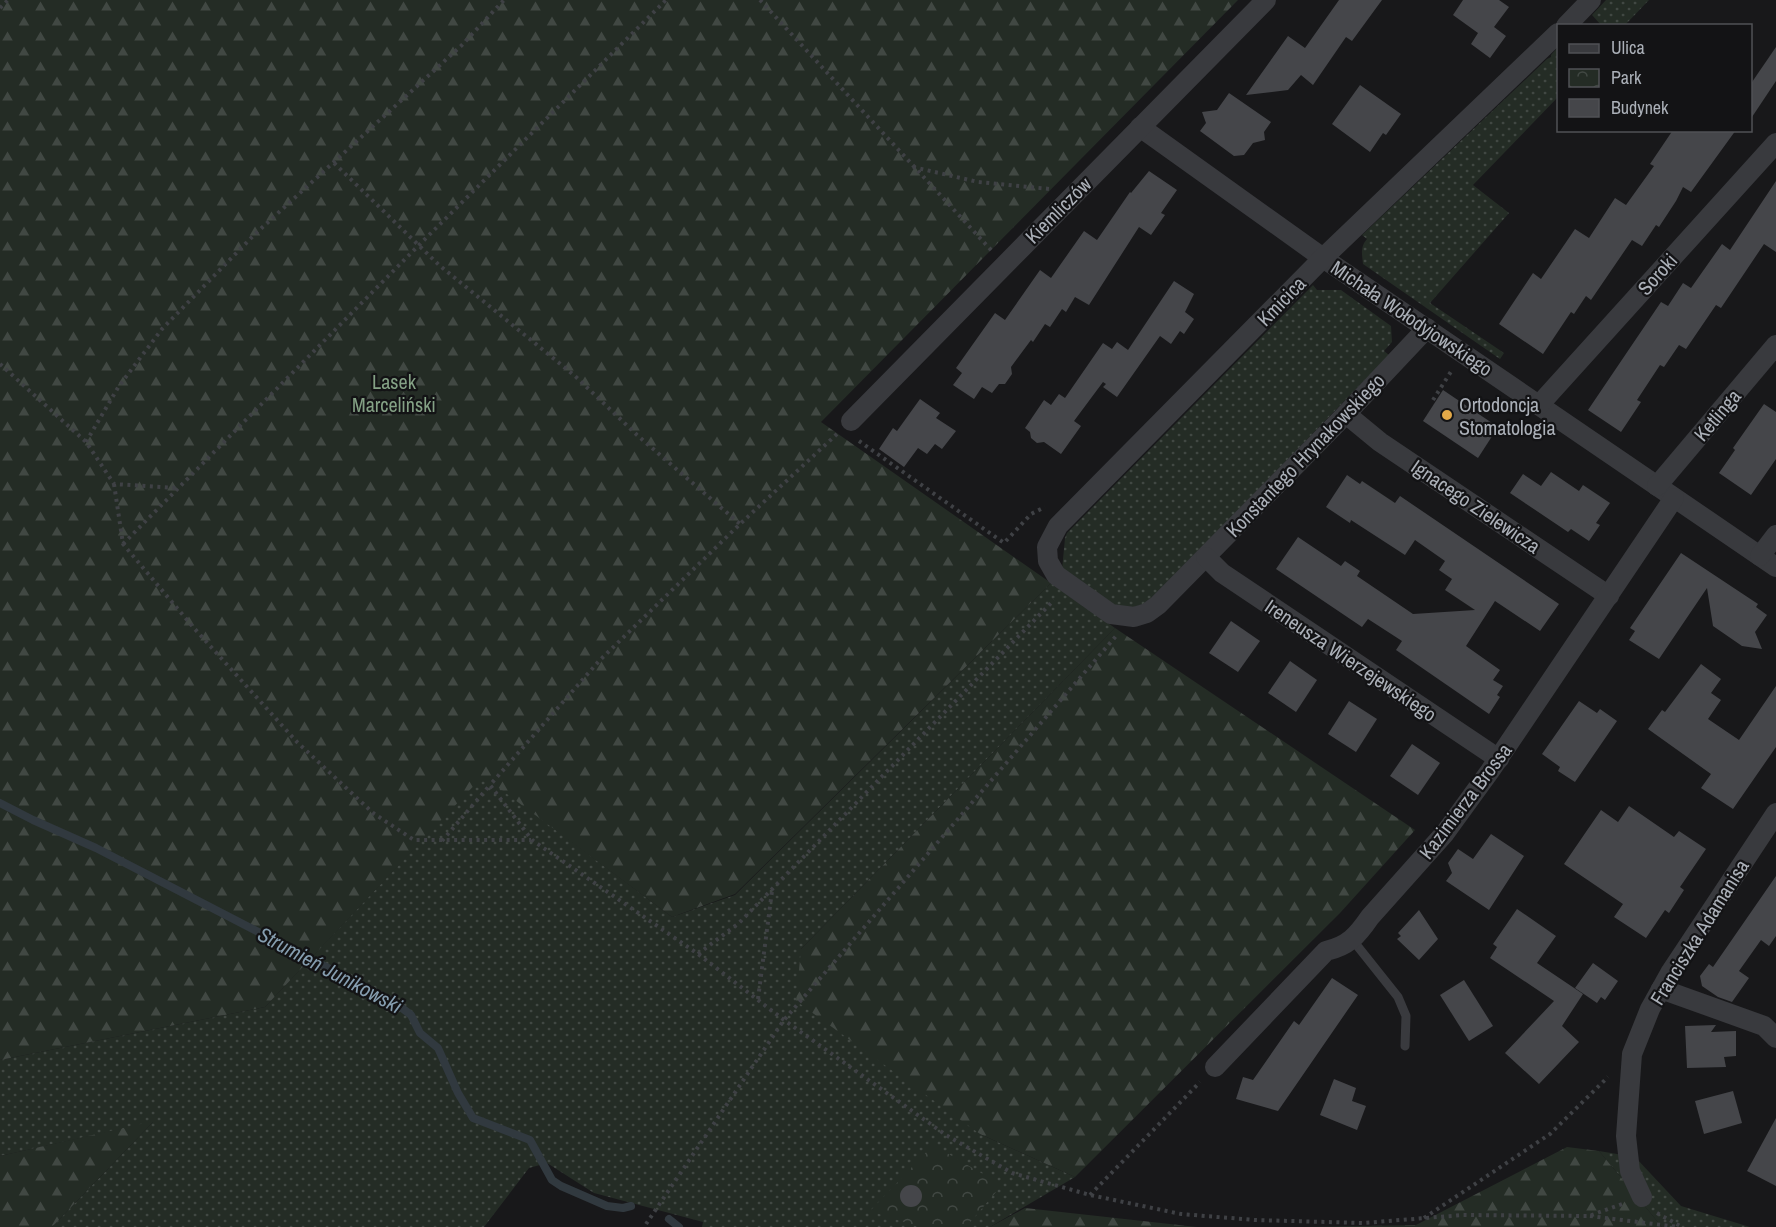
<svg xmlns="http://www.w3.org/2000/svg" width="1776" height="1227" font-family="'Archivo Narrow',sans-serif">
	<defs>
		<pattern id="grass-dots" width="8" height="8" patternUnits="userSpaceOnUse" patternTransform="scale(1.5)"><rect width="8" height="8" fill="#242c25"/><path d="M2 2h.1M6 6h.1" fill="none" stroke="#414843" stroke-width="1.8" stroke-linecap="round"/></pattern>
		<pattern id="forest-firs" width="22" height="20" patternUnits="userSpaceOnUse" patternTransform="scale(1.5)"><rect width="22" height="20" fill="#242c25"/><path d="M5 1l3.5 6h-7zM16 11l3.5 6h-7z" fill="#414843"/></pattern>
		<pattern id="park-crowns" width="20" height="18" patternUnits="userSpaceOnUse" patternTransform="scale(1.5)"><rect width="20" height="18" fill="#242c25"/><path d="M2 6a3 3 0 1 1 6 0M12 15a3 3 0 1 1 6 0" fill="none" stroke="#414843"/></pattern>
	</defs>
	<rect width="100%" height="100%" fill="#18181a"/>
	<!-- grass -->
	<g fill="url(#grass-dots)">
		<path d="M1606,0h43l-24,25h-24l-9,-10z"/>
		<path d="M1558,47v50l-85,88 36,28 -79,90 74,50 -4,6 -137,-95c-1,-10 -3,-17 4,-25l-5,-4 185,-176 4,-2v-2z"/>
		<path d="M1313,285l4,5h24l50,36 1,16 -8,9 5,4 -232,239c-6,4 -13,11 -20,13 -23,7 -57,-24 -75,-37l3,-32 2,-5z"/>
		<path d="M1051,583l64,45 -314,321 179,185 95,43 -85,50h-288l1,-5 -109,-29 -47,-30 -18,5 -45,59h-432l101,-105 -153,34v-96l265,-53 218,-232 189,142 63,-22z"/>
		<path d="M1599,1151l36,6 46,49 69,21h-88z"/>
	</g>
	<!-- forest -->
	<g fill="url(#forest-firs)">
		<path d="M0,0h1238l-417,422 230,161 -316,311 -63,23 -189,-141 -218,231 -265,53z"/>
		<path d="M1115,628l300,202 -75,83 -265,264 -95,-43 -184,-133 5,-52z"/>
		<path d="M154,1121l-102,106h-52v-71z"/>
		<path d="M1567,1147l32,4 63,76h-358l112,-2z"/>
		<path d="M1025,1208l172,19h-207z"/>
	</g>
	<!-- park -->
	<path fill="url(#park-crowns)" d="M933,1145l69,40 -36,42h-47l-49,-16z"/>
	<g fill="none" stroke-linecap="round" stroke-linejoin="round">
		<!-- stream -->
		<g stroke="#31393f" stroke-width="8">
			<path d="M0,803l33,17 63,28 298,154 17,13 9,18 18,15 20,45 15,25 57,22 22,40 9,6 46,20 16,2 8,-2"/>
			<path d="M669,1219l10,8"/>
		</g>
	</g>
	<!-- building -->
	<g fill="#45464a">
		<path d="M1339,0h43l-30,41 -6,-4 -33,48 -12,-10 -13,15 -42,5 42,-59 17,12z"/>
		<path d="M1463,0h36l10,7 -15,20 12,9 -16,22 -19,-14 7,-11 -25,-18z"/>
		<path d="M1776,47v34l-26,39v-35z"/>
		<path d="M1360,85l41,29 -15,21 -3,-2 -13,19 -38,-28z"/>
		<path d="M1229,93l42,29 -7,10 1,8 -12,3 -9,12 -10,1 -34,-25 6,-8 -4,-11 15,-2z"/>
		<path d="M1673,130h63l-45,62 -8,-5 -7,14 -17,26 -3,-2 -14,21 -10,-6 -41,60 -5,-4 -12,18 -3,-2 -28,42 -44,-30 34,-51 8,6 34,-50 14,9 26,-40 11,7 28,-39 -4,-2z"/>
		<path d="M1149,171l28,19 -16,23 4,2 -14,20 -12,-8 -50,78 -14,-8 -9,15 -4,-3 -12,18 -5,-3 -12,18 -2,-2 -20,27 1,7 -7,10h-6l-7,9 -10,-6 -8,12 -21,-14 9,-12 -6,-5 39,-55 10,7 35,-50 11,8 33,-47 13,9 33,-48 1,1z"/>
		<path d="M1776,181v71l-12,-8 -43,64 -5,-3 -30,44 -7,-4 -15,22 -4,-2 -23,35 4,2 -20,30 -33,-22 73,-108 7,4 15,-23 8,5 31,-44 8,6z"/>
		<path d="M1174,281l20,13 -9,18 9,7 -10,15 -4,-3 -9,13 -11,-8 -43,61 -14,-10 3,-3 -3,-2 -29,39 7,5 -20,28 -17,-12 -7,1 -6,-5 -1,-6 -5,-4 19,-28 7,5 8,-11 6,4 38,-55 9,6 5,-7 11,8z"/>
		<path d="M1443,390l55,37 -20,31 -55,-37z"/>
		<path d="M920,399l20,14 -4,5 20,13 -14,18 -7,-5 -8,10 -9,-6 -14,19 -25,-18 14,-21 4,3z"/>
		<path d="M1764,404l12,8v47l-25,36 -32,-22 16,-23 -2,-2z"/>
		<path d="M1551,472l28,19 4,-6 27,18 -14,20 4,2 -11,16 -18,-12 -3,3 -58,-39 13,-19 18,12z"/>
		<path d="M1347,475l13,9 2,-3 33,22 5,-7 159,108 -19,27 -45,-30 -29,45 34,24 -7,10 10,6 -6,9 3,2 -11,17 -93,-64 6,-9 -34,-22 -6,8 -86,-58 22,-32 43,29 4,-5 15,10 -3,5 56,38 62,-4 -30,-20 7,-11 -13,-9 6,-9 -30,-21 -10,15 -54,-35 -1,3 -24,-16z"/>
		<path d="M1681,553l77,51 -2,3 11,8 -12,17 7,17 -20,-3 -29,-20 -6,-38 -48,71 -30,-19 6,-9 -5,-3z"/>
		<path d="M1231,621l29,20 -22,31 -29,-19z"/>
		<path d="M1290,661l27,19 -21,32 -28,-19z"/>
		<path d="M1701,664l20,15 -10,14 10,7 -13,19 31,21 37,-54v61l-43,62 -32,-21 10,-14 -63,-45 14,-19 3,2z"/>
		<path d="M1349,701l28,18 -21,33 -28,-18z"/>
		<path d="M1579,701l18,12 3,-4 17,12 -42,61 -17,-11 2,-4 -18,-13z"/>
		<path d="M1412,744l28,19 -22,32 -28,-19z"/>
		<path d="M1629,806l45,31 5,-6 27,18 -26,38 4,3 -15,23 -4,-3 -19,28 -32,-21 9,-13 -59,-40 37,-54 17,12z"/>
		<path d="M1491,834l33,22 -35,54 -43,-29 6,-8 -4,-10 10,-14 15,10z"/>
		<path d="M1776,876v60l-7,10 -8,-6 -22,31 10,7 -17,24 -14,-5 -16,-11 -2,-10 9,-12 4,3z"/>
		<path d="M1517,909l39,27 -19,27 46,31 -21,32 17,16 -40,42 -34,-31 49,-52 -64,-43 7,-11 -4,-3z"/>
		<path d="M1419,910l19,29 -19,21 -22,-21 4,-3 -3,-3z"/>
		<path d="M1593,963l25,18 -13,19 -4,-3 -4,6 -22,-15z"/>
		<path d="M1332,978l26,17 -80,116 -42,-12 7,-22 10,3 41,-59 5,4z"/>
		<path d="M1464,980l29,46 -24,15 -29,-46z"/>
		<path d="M1716,1025l-5,7 25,-1v25l-12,1 2,10 -39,1 -2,-42z"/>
		<path d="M1334,1079l22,9 -4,13 14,5 -9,24 -37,-15z"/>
		<path d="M1733,1091l9,32 -38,11 -9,-33z"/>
		<path d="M1776,1118v68l-29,-15z"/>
		<circle cx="911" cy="1196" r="11"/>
	</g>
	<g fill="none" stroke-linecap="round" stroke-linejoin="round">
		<!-- path -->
		<g stroke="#3f4145" stroke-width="4" stroke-dasharray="3 4.5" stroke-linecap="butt">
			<path d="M760,0l232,251"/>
			<path d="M0,8l8,-8"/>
			<path d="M334,163l105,102 136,111 62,59 103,89"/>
			<path d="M913,167l65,15 72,7"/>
			<path d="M0,364l86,78 28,42 62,4"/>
			<path d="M1433,400l19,-30"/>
			<path d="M837,434l-97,90 -141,137 -109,124 42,55 166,114 86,66 162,115 66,38 78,22 91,19 74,6 108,3 100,-8 126,1 33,-12"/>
			<path d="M859,441l145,102 27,-29 14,-7"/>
			<path d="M86,442l33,-56 43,-57 92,-94 208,-190 42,-45"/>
			<path d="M114,484l9,60 70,83 104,115 76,71 41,27h117"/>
			<path d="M123,544l296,-299 247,-245"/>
			<path d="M442,841l48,-56"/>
			<path d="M698,954l41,-31 315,-323"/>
			<path d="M758,999l14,-108"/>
			<path d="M1090,1195l110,-113"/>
			<path d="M1657,1213l25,14"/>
			<path d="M1590,1216l88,11"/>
			<path d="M1424,1218l126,-84 58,-57"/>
			<path d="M646,1224l138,-204 333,-385"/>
		</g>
		<!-- lane -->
		<path stroke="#393a3e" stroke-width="9" d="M1351,938l47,59 8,19 -1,30"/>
		<!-- street -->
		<g stroke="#393a3e" stroke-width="20">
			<path d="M1566,26l25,-26"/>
			<path d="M1140,127l183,131 453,309"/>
			<path d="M1427,328l-81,86 -188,191 -11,8 -13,4 -23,-3 -55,-39 -8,-14 -1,-14 11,-21 265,-268 235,-225"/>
			<path d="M1539,405l237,-262"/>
			<path d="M1346,414l34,28 229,154"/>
			<path d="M851,421l415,-421"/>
			<path d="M1657,486l119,-141"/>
			<path d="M1760,556l16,-21"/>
			<path d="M1206,557l16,16 277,186"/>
			<path d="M1661,989l103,37 12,12"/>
			<path d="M1215,1067l111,-116c22,-5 31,-15 44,-34l75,-84 45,-62 184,-273"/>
			<path d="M1642,1197l-12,-26 -4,-35 6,-82 18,-45 20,-36 106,-160"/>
		</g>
	</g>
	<!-- markers -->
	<circle fill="#e2a848" stroke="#131315" stroke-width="2" cx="1447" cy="415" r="6"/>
	<g text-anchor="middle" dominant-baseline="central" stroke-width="4.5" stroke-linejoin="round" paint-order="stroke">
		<!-- street labels -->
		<g font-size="20" fill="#abb0b8" stroke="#131315">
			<text transform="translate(1058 210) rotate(-45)">Kiemliczów</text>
			<text transform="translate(1657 274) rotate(-48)">Soroki</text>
			<text transform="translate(1281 301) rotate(-46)">Kmicica</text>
			<text transform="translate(1412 318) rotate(34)">Michała Wołodyjowskiego</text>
			<text transform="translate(1717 415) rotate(-50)">Ketlinga</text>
			<text transform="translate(1305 455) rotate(-46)">Konstantego Hrynakowskiego</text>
			<text transform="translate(1476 506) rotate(34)">Ignacego Zielewicza</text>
			<text transform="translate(1351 660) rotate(34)">Ireneusza Wierzejewskiego</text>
			<text transform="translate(1465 801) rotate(-53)">Kazimierza Brossa</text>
			<text transform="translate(1699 932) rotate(-58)">Franciszka Adamanisa</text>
		</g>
		<!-- park labels -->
		<g font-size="20" fill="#84a185" stroke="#131315">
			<text x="394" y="381">Lasek<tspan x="394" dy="23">Marceliński</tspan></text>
		</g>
		<!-- poi labels -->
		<g font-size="20" fill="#abb0b8" stroke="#131315" text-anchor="start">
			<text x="1459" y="404">Ortodoncja<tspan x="1459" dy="23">Stomatologia</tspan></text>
		</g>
		<!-- water labels -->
		<g font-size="21" font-style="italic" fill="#869eb0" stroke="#131315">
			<text transform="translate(330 970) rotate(28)">Strumień Junikowski</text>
		</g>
	</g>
	<!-- legend -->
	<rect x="1557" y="24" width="195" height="108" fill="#131315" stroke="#505256" stroke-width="1.5"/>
	<rect x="1569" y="44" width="30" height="9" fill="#393a3e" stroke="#505256" stroke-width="1.5"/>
	<text x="1611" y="54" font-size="18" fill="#abb0b8">Ulica</text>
	<rect x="1569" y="69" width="30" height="18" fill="url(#park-crowns)" stroke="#505256" stroke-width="1.5"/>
	<text x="1611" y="84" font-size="18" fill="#abb0b8">Park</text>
	<rect x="1569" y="99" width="30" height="18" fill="#45464a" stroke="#505256" stroke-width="1.5"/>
	<text x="1611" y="114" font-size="18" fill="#abb0b8">Budynek</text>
</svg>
